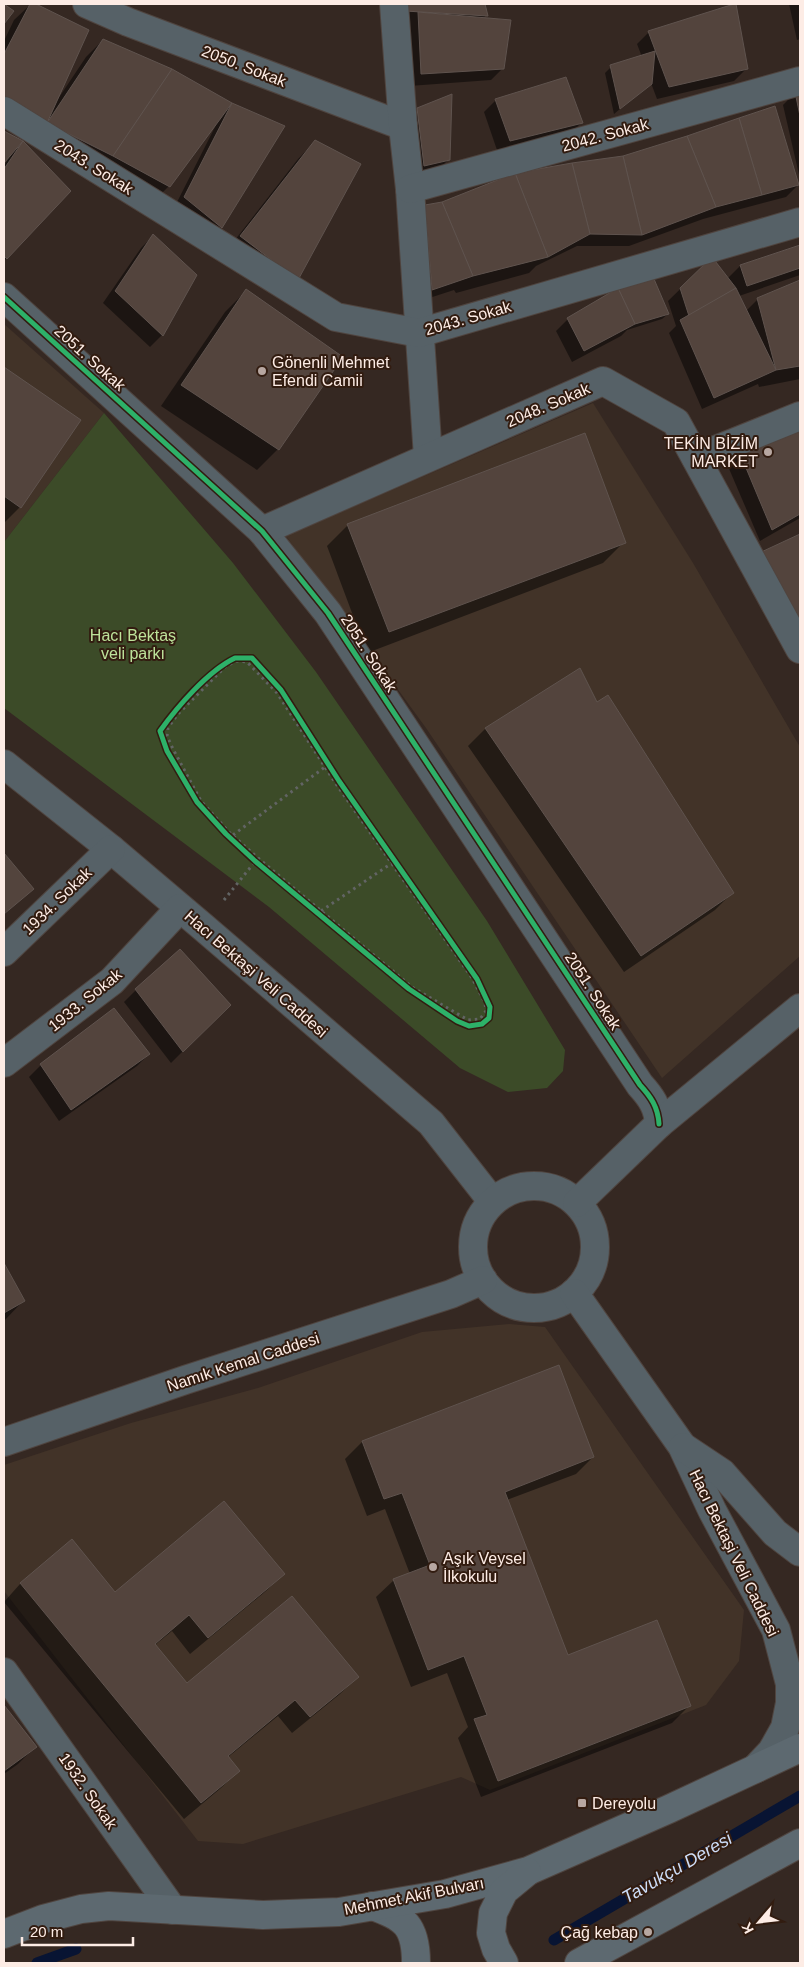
<svg xmlns="http://www.w3.org/2000/svg" width="804" height="1967" font-family="Helvetica,sans-serif">
	<rect width="100%" height="100%" fill="#352822"/>
	<!-- education -->
	<g fill="#423328">
		<path d="M4,324l100,89 -100,129z"/>
		<path d="M593,403l100,160 107,184v209l-138,122 -236,-350 -140,-192z"/>
		<path d="M509,1324l36,3 199,283 -5,51 -33,44 -216,85 -29,-13 -218,67 -45,-3 -194,-250v-126l127,-42 127,-35 164,-56z"/>
	</g>
	<!-- green -->
	<path fill="#3c4b28" d="M104,413l129,150 83,109 171,249 78,129 -2,21 -16,17 -39,4 -48,-24 -191,-161 -265,-199v-166z"/>
	<!-- shadow -->
	<g fill="#0007" fill-rule="evenodd">
		<path d="M31,4l56,26 -30,68 1,1 28,-42 17,-17 127,63 53,23 -62,101 -12,12 -36,-29 43,-85 -1,-1 -46,62 -17,17 -122,-64 -26,-10v-88l10,-21z"/>
		<path d="M395,4h89l2,11 -3,4 20,49 -12,12 -82,6z"/>
		<path d="M789,4h11v35l-3,1z"/>
		<path d="M649,32l97,37 -12,12 -77,18 -6,-16 -37,31 -9,-41 6,-6 31,-10 -5,-13z"/>
		<path d="M800,91v88l-17,-74 12,-12z"/>
		<path d="M496,100l85,23 -12,12 -71,18 -14,-41z"/>
		<path d="M418,110l31,49 -12,12 -25,6 -6,-55z"/>
		<path d="M4,132l18,10 48,49 -66,70v-95l6,-10 -1,-1 -5,6z"/>
		<path d="M315,142l-18,137 -73,-25 74,-95z"/>
		<path d="M798,185l-12,12 -83,22 -74,27h-52l-41,20 -7,7 -73,20 -2,-3 -34,11 -7,-83 13,-12 16,-3zM424,214h3l1,9 -3,1z"/>
		<path d="M153,236l43,39 -34,60 -12,12 -47,-44 38,-55z"/>
		<path d="M800,246v29l-61,21 7,15 12,-12 42,-17v97l-41,8 -1,-3 -56,25 -33,-76 7,-7 -8,-25 43,-42 16,20 13,-13z"/>
		<path d="M246,291l32,158 -21,21 -96,-64 64,-94z"/>
		<path d="M668,314l-6,5 -35,11 -6,6 -49,26 -16,-31 12,-12z"/>
		<path d="M4,368l75,52 -59,87 -16,16z"/>
		<path d="M795,424l5,12v82l-40,23 -36,-84z"/>
		<path d="M348,525l276,17 -21,21 -236,90 -40,-107z"/>
		<path d="M800,536v98l-18,9 -41,-71 17,-17z"/>
		<path d="M580,670l16,34 136,189 -17,17 -91,62 -156,-226 17,-17z"/>
		<path d="M4,855l28,34 -28,25z"/>
		<path d="M136,990l93,15 -58,58 -47,-61z"/>
		<path d="M149,1054l-12,12 -78,55 -30,-44 12,-12z"/>
		<path d="M4,1266l20,34 -20,21z"/>
		<path d="M362,1442l231,15 -17,17 -69,26 60,156 122,50 -17,17 -191,74 -23,-59 10,-11 -21,-54 -36,14 -35,-90 18,-17 16,-6 -25,-65 -18,7 -22,-57z"/>
		<path d="M72,1541l43,52 168,-19 -17,17 -76,63 -18,-23 -17,14 32,40 170,-8 -17,17 -48,39 -14,-17 -51,42 11,13 -17,17 -37,31 -180,-217 16,-18z"/>
		<path d="M4,1707l31,40 -17,17 -14,10z"/>
	</g>
	<g fill="none" stroke-linecap="round" stroke-linejoin="round">
		<!-- stream -->
		<g stroke="#081433" stroke-width="11">
			<path d="M554,1940l246,-144"/>
			<path d="M37,1963l39,-14"/>
		</g>
	</g>
	<!-- building -->
	<g fill="#53443d" stroke="#5f534e">
		<path d="M4,4l10,7 -10,13z"/>
		<path d="M30,4h6l53,26 -42,93 -43,-17v-52z"/>
		<path d="M406,4h79l3,12 -83,-5z"/>
		<path d="M734,4h2l12,65 -79,18 -21,-56z"/>
		<path d="M418,12l93,8 -7,49 -83,5z"/>
		<path d="M103,39l69,30 -59,87 -66,-33z"/>
		<path d="M655,51l-3,33 -32,25 -10,-44z"/>
		<path d="M172,69l60,34 -62,84 -57,-31z"/>
		<path d="M566,77l17,46 -73,18 -15,-42z"/>
		<path d="M800,90v26l-5,-24z"/>
		<path d="M452,94l-2,66 -26,6 -7,-58z"/>
		<path d="M232,103l53,23 -63,102 -38,-31z"/>
		<path d="M775,106l24,79 -37,10 -23,-77z"/>
		<path d="M739,118l23,77 -46,12 -29,-71z"/>
		<path d="M4,131l19,10 -19,22z"/>
		<path d="M687,136l29,71 -74,28 -19,-79z"/>
		<path d="M315,140l46,24 -63,116 -58,-44z"/>
		<path d="M23,141l48,50 -64,68 -3,-3v-87z"/>
		<path d="M623,156l19,79 -52,-1 -18,-71z"/>
		<path d="M572,163l18,71 -42,23 -33,-84z"/>
		<path d="M515,173l33,84 -75,19 -31,-74z"/>
		<path d="M442,202l31,74 -41,14 -7,-85z"/>
		<path d="M153,234l44,41 -34,61 -48,-45z"/>
		<path d="M800,245v23l-53,18 -7,-21z"/>
		<path d="M712,257l24,31 -47,28 -9,-28z"/>
		<path d="M654,279l15,35 -34,10 -17,-36z"/>
		<path d="M800,280v86l-24,4 -19,-72z"/>
		<path d="M618,288l17,36 -51,27 -17,-33z"/>
		<path d="M736,288l40,82 -62,28 -34,-78z"/>
		<path d="M246,289l97,68 -64,93 -98,-65z"/>
		<path d="M4,367l77,53 -60,88 -17,-12z"/>
		<path d="M796,423l4,10v81l-28,16 -36,-86z"/>
		<path d="M585,433l41,110 -237,89 -42,-108z"/>
		<path d="M800,534v92l-43,-72z"/>
		<path d="M580,668l17,34 11,-7 126,198 -93,63 -156,-228z"/>
		<path d="M4,853l30,36 -30,25z"/>
		<path d="M180,949l51,56 -48,47 -48,-63z"/>
		<path d="M114,1008l36,46 -79,56 -31,-46z"/>
		<path d="M4,1263l21,38 -21,12z"/>
		<path d="M559,1365l35,92 -89,35 63,163 89,-35 34,86 -193,75 -24,-62 13,-4 -23,-59 -36,14 -35,-91 37,-14 -28,-72 -18,6 -22,-58z"/>
		<path d="M224,1501l61,73 -77,64 -19,-23 -34,29 32,39 105,-87 67,81 -49,40 -15,-17 -67,56 12,15 -39,32 -181,-220 52,-44 43,53z"/>
		<path d="M4,1705l33,42 -33,24z"/>
	</g>
	<g fill="none" stroke-linecap="round" stroke-linejoin="round">
		<!-- minor casing -->
		<g stroke="#4f443f" stroke-width="30">
			<g id="minor">
				<path d="M87,4l41,18 275,104"/>
				<path d="M394,4l9,122 7,63 18,268"/>
				<path d="M4,111l332,206 83,16 381,-111"/>
				<path d="M410,189l390,-108"/>
				<path d="M4,297l258,234 66,82 312,472c11,12 18,22 19,39"/>
				<path d="M696,458l104,-42"/>
				<path d="M262,531l341,-150 73,41 124,227"/>
				<path d="M4,764l107,85 92,78 228,196 61,78"/>
				<path d="M4,952l107,-103"/>
				<path d="M4,1063l108,-82 68,-73"/>
				<circle cx="534" cy="1247" r="61"/>
				<path d="M577,1203l82,-79 141,-116"/>
				<path d="M574,1293l108,153 30,64 64,120 14,54v19l-5,25 -13,23 -17,18"/>
				<path d="M4,1442l181,-62 266,-86 32,-14"/>
				<path d="M683,1447l39,26 53,60 25,19"/>
				<path d="M4,1672l169,238"/>
			</g>
		</g>
		<!-- major casing -->
		<g stroke="#4f443f" stroke-width="30">
			<g id="major">
				<path d="M372,1906c33,11 44,20 44,57"/>
				<path d="M4,1934l39,-15 38,-10 28,-3 154,9 76,-3 106,-18 83,-23 141,-62 131,-61"/>
				<path d="M504,1963l-8,-14 -5,-16 2,-20 11,-22 23,-19"/>
				<path d="M579,1963l221,-120"/>
			</g>
		</g>
		<!-- path -->
		<g stroke="#626464" stroke-width="3" stroke-dasharray="2.5 4" stroke-linecap="butt">
			<path d="M236,661l11,1 30,31 59,91 136,194 13,25 1,8 -6,8 -12,1 -56,-33 -154,-129 -29,-26 -28,-31 -28,-52 -6,-13 1,-8 10,-14 47,-47z"/>
			<path d="M233,835l92,-68"/>
			<path d="M224,900l34,-42"/>
			<path d="M321,911l71,-48"/>
		</g>
		<!-- minor -->
		<use href="#minor" stroke="#566167" stroke-width="28"/>
		<!-- major -->
		<use href="#major" stroke="#5d6970" stroke-width="28"/>
		<!-- cycleway casing -->
		<g stroke="#321c10" stroke-width="8">
			<g id="cycleway">
				<path d="M4,297l258,234 66,82 312,472c11,12 18,22 19,39"/>
				<path d="M235,658h17l29,32 58,91 138,198 13,28 -1,11 -7,6 -13,2 -12,-5 -48,-32 -154,-128 -29,-27 -29,-32 -30,-51 -7,-20c17,-24 48,-60 75,-73z"/>
			</g>
		</g>
		<!-- cycleway -->
		<use href="#cycleway" stroke="#2db169" stroke-width="5"/>
	</g>
	<!-- markers -->
	<g fill="#b7a7a1" stroke="#321c10" stroke-width="2">
		<circle cx="262" cy="371" r="5"/>
		<circle cx="768" cy="452" r="5"/>
		<circle cx="433" cy="1567" r="5"/>
		<rect x="577" y="1798" width="10" height="10" rx="2.5"/>
		<circle cx="648" cy="1932" r="5"/>
	</g>
	<g text-anchor="middle" dominant-baseline="central" stroke-width="4" stroke-linejoin="round" paint-order="stroke">
		<!-- street labels -->
		<g font-size="16" fill="#fdece5" stroke="#321c10">
			<text transform="translate(244 66) rotate(21)">2050. Sokak</text>
			<text transform="translate(605 135) rotate(-15)">2042. Sokak</text>
			<text transform="translate(94 167) rotate(32)">2043. Sokak</text>
			<text transform="translate(468 318) rotate(-16)">2043. Sokak</text>
			<text transform="translate(90 358) rotate(42)">2051. Sokak</text>
			<text transform="translate(548 405) rotate(-23)">2048. Sokak</text>
			<text transform="translate(369 653) rotate(57)">2051. Sokak</text>
			<text transform="translate(57 901) rotate(-44)">1934. Sokak</text>
			<text transform="translate(256 974) rotate(41)">Hacı Bektaşi Veli Caddesi</text>
			<text transform="translate(593 991) rotate(57)">2051. Sokak</text>
			<text transform="translate(85 1000) rotate(-39)">1933. Sokak</text>
			<text transform="translate(243 1362) rotate(-18)">Namık Kemal Caddesi</text>
			<text transform="translate(734 1553) rotate(64)">Hacı Bektaşi Veli Caddesi</text>
			<text transform="translate(88 1791) rotate(55)">1932. Sokak</text>
			<text transform="translate(414 1896) rotate(-11)">Mehmet Akif Bulvarı</text>
		</g>
		<!-- poi labels -->
		<g font-size="16" fill="#fdece5" stroke="#321c10" text-anchor="start">
			<text x="272" y="362">Gönenli Mehmet<tspan x="272" dy="18">Efendi Camii</tspan></text>
			<text x="758" y="443" text-anchor="end">TEKİN BİZİM<tspan x="758" dy="18">MARKET</tspan></text>
			<text x="443" y="1558">Aşık Veysel<tspan x="443" dy="18">İlkokulu</tspan></text>
			<text x="592" y="1803">Dereyolu</text>
			<text x="638" y="1932" text-anchor="end">Çağ kebap</text>
		</g>
		<!-- park labels -->
		<g font-size="16" fill="#bde29a" stroke="#321c10">
			<text x="133" y="635">Hacı Bektaş<tspan x="133" dy="18">veli parkı</tspan></text>
		</g>
		<!-- water labels -->
		<g font-size="18" font-style="italic" fill="#cdddf8" stroke="#321c10">
			<text transform="translate(677 1868) rotate(-30)">Tavukçu Deresi</text>
		</g>
	</g>
	<!-- border -->
	<rect width="804" height="1967" fill="none" stroke="#fdece5" stroke-width="10"/>
	<!-- north arrow -->
	<g transform="translate(759 1922) rotate(242)" stroke="#321c10" stroke-width="4" paint-order="stroke">
	<path d="M0-4L9 19L0 12L-9 19Z" fill="#fdece5"/>
	<text y="-8" font-size="14" font-weight="bold" text-anchor="middle" fill="#fdece5">K</text>
	</g>
	<!-- scale -->
	<path d="M22 1937v8h111v-8" fill="none" stroke="#fdece5" stroke-width="2.5"/>
	<text x="30" y="1937" font-size="15" fill="#fdece5" stroke="#321c10" stroke-width="4" paint-order="stroke">20 m</text>
</svg>
